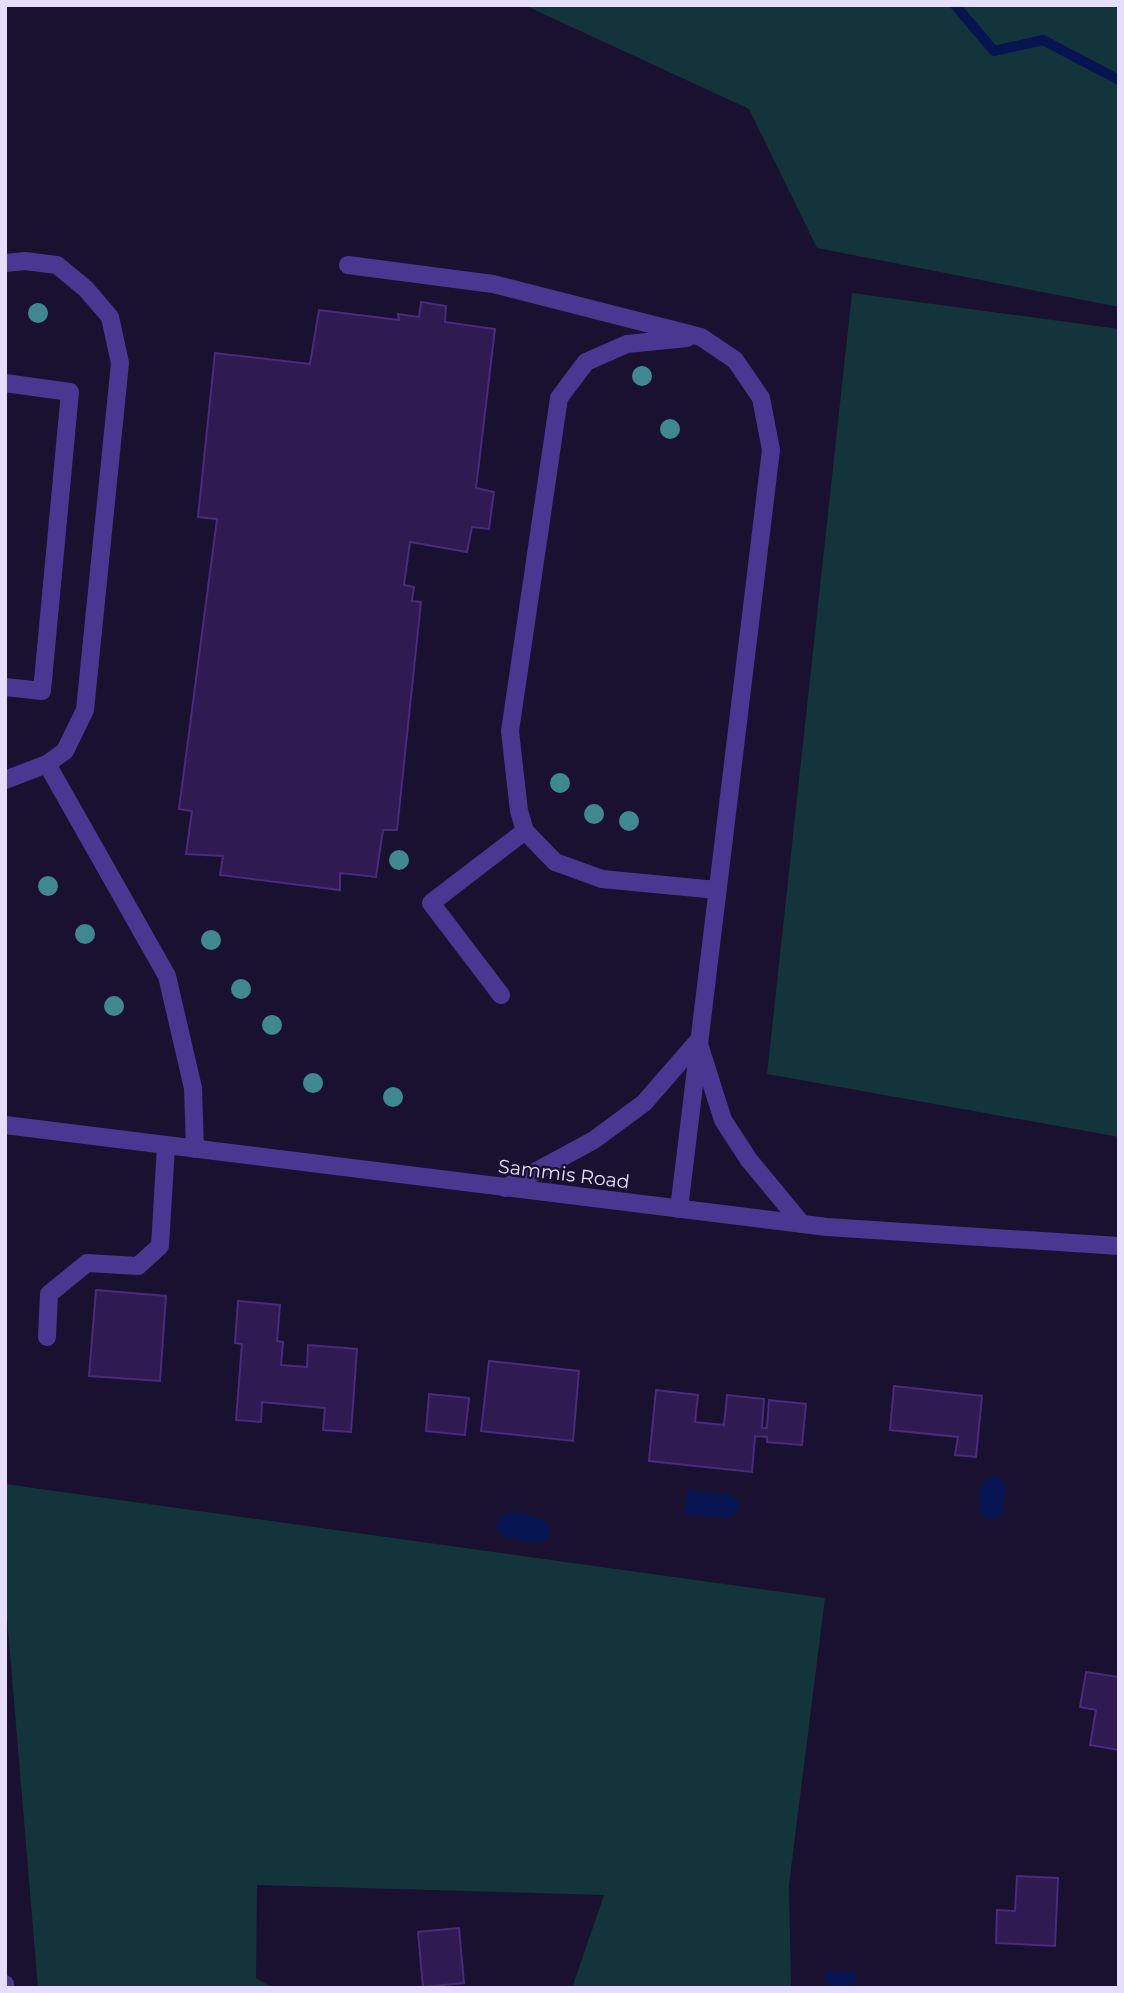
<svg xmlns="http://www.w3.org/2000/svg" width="1124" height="1993" font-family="Montserrat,sans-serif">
	<rect width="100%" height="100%" fill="#1a102f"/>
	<!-- green -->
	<g fill="#12343a">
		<path d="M524,5h595v302l-302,-59 -68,-139z"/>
		<path d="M852,293l267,36v808l-352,-63z"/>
		<path d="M5,1484l820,114 -36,287 2,103h-219l32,-93 -347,-10 -1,93 17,10h-235l-33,-395z"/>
	</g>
	<!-- water -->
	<g fill="#061552">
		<path d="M997,1475l9,10 -3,26 -9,10 -11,-4c-8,-15 -6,-40 14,-42z"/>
		<path d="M687,1490l43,4 11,11 -10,13 -46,-4z"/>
		<path d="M512,1511l33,9 4,7v9l-8,7 -37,-6 -7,-8 2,-12z"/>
		<path d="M826,1971l30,1 -1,16h-30z"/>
	</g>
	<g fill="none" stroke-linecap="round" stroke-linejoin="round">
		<!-- stream -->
		<path stroke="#061552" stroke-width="10" d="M955,5l39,46 49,-11 76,40"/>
	</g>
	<!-- building -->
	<g fill="#2f1a52" stroke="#4a2a80" stroke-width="2">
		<path d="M421,302l25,4 -1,16 50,7 -19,159 18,4 -5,37 -17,-2 -5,25 -57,-10 -6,43 10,2 -2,14 9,1 -24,228h-14l-7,47 -36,-4v17l-120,-15 3,-19 -37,-2 6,-43 -13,-2 38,-290 -19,-2 17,-164 95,11 9,-54 80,10 -1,-6 21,3z"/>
		<path d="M96,1290l70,6 -6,85 -71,-5z"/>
		<path d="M238,1301l42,4 -3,36 6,1 -2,23 26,2 1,-22 49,4 -6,83 -28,-2 2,-22 -63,-6 -1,20 -25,-2 6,-76 -7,-1z"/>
		<path d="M489,1361l90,10 -6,70 -92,-10z"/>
		<path d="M894,1386l88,10 -6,61 -21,-2 3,-18 -68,-7z"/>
		<path d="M656,1390l42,5 -3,27 29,3 3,-30 37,4 -2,29h5l2,-28 37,4 -4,41 -35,-3v-5l-12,-1 -3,36 -103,-11z"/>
		<path d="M429,1394l40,4 -4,37 -39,-4z"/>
		<path d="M1086,1672l33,5v73l-29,-5 6,-35 -16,-3z"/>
		<path d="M1017,1876l41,2 -3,68 -59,-3 1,-33 18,1z"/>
		<path d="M459,1928l5,55 -41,4 -5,-55z"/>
	</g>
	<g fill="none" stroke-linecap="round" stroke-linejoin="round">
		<!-- minor -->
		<g stroke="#4a3792" stroke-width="18">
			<path d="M5,263l20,-2 32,4 29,24 24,28 10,46 -35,347 -20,41 -18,13 -42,16"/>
			<path d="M348,265l145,19 208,53 34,23 26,38 10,52 -92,759"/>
			<path d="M687,338l-60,6 -41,18 -27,36 -49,333 9,80 6,20 30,31 47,17 115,11"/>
			<path d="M5,383l65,9 -28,299 -37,-4"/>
			<path d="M47,764l120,212 26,112 2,61"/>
			<path d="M501,995l-70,-92 94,-72"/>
			<path d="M5,1125l822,102 292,19"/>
			<path d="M505,1188l89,-48 50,-37 54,-62 25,79 26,40 53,64"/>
			<path d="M47,1337l2,-43 38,-31 51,3 22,-20 6,-100"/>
			<path d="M5,1984v4"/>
		</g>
	</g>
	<!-- trees -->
	<g fill="#3f8890">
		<circle cx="38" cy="313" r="10"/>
		<circle cx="642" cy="376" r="10"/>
		<circle cx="670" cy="429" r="10"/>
		<circle cx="560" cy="783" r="10"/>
		<circle cx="594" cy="814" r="10"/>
		<circle cx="629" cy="821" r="10"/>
		<circle cx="399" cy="860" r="10"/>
		<circle cx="48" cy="886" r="10"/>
		<circle cx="85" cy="934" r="10"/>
		<circle cx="211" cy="940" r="10"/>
		<circle cx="241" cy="989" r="10"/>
		<circle cx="114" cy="1006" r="10"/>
		<circle cx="272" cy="1025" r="10"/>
		<circle cx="313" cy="1083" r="10"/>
		<circle cx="393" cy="1097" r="10"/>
	</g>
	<g text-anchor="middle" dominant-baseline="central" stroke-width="5" stroke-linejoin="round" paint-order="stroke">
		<!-- street labels -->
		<g font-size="19" fill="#e7deff" stroke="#1a102f">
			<text transform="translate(564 1174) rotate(7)">Sammis Road</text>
		</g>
	</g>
	<!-- border -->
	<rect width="1124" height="1993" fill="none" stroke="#e7deff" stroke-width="14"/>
</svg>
